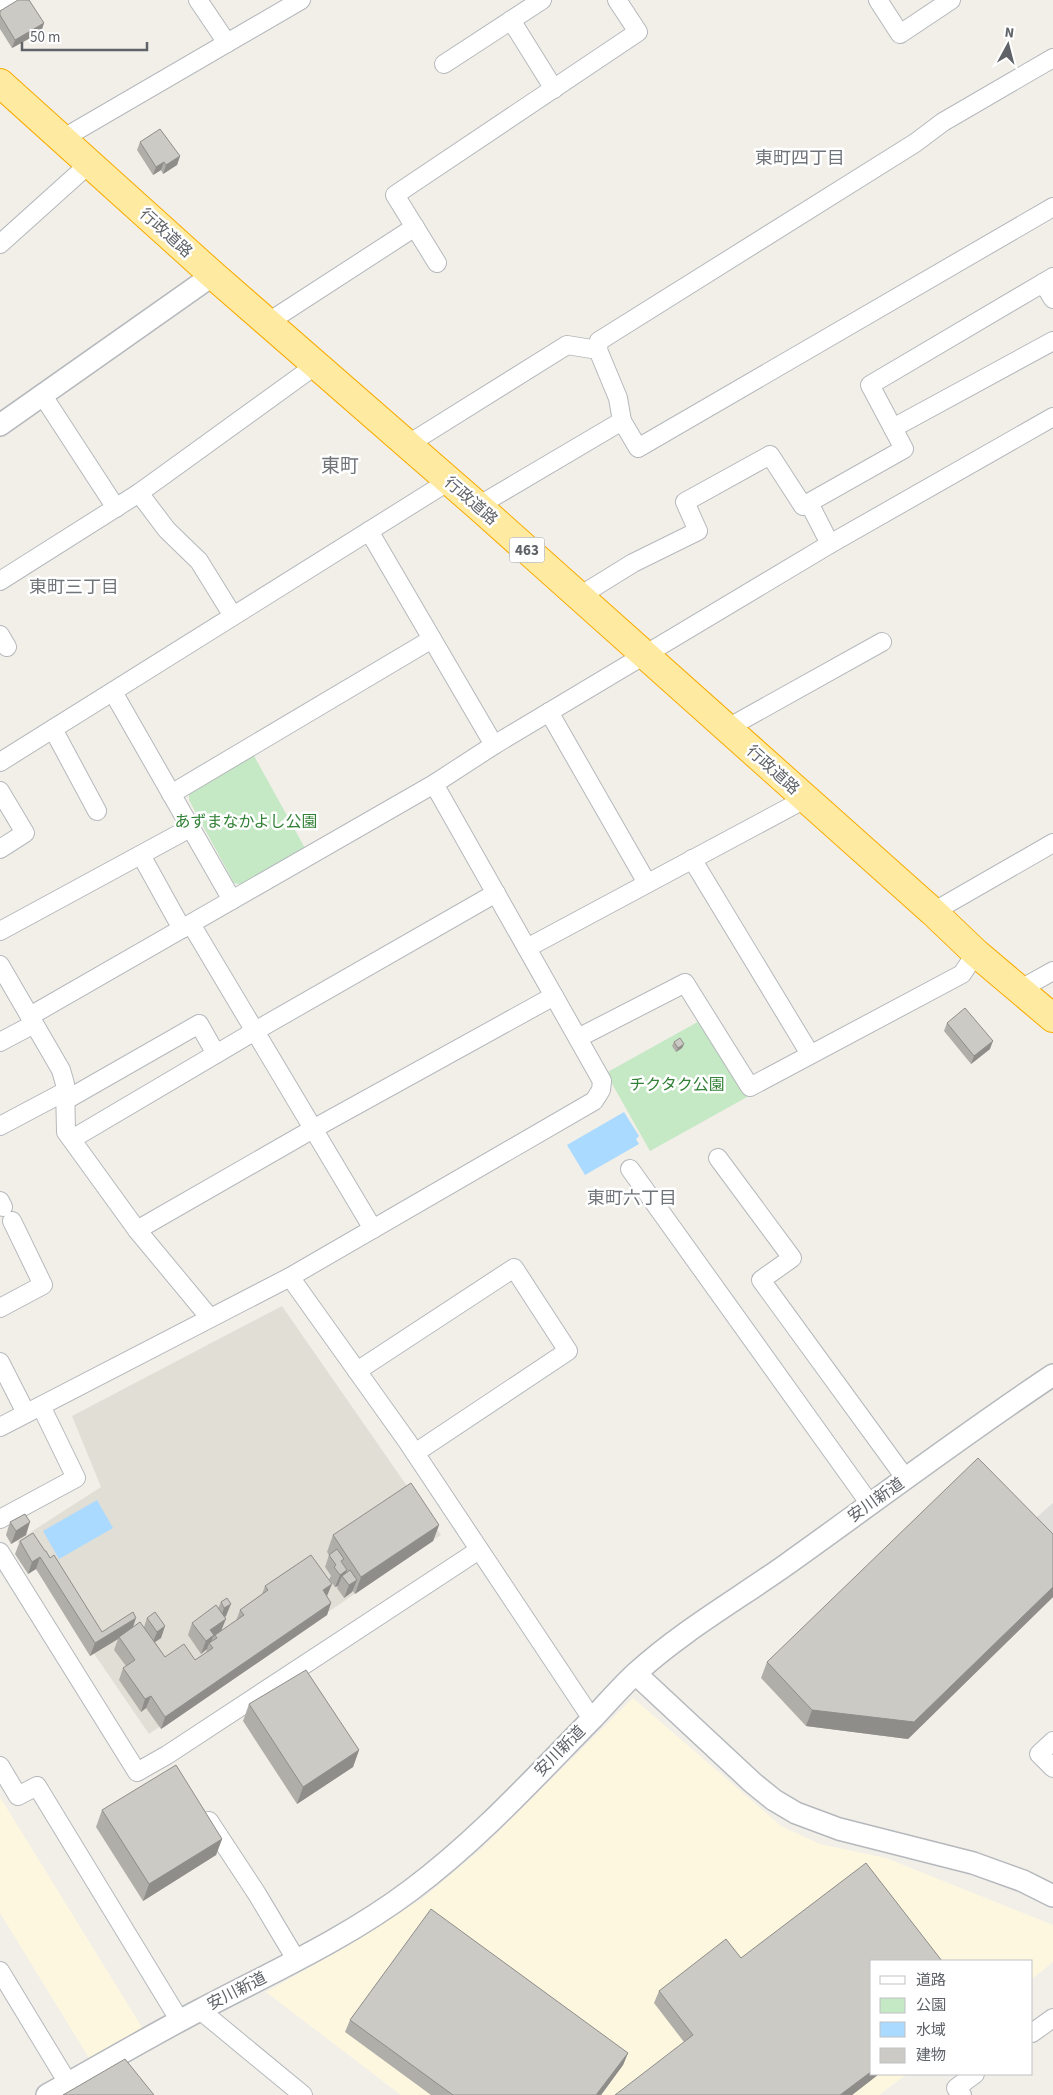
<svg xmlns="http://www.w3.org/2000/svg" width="1053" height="2095" font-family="'Source Sans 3','Noto Sans JP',sans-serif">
	<rect width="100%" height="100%" fill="#f1efe8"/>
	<!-- commercial -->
	<g fill="#fef7e0">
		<path d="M633,1698l148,128 39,18 66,14 167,67v37l-21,17v-18h-160v113h35l-28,21h-478l-135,-103 87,-49 70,-45 58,-49z"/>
		<path d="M0,1797l143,232 -54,29 -89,-145z"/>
	</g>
	<!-- industrial -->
	<path fill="#e0deda" d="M1053,1503v45l-24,-24z"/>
	<!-- education -->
	<path fill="#e1ded6" d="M282,1306l159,229 -292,199 -132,-193 84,-54 -29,-71z"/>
	<!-- green -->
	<g fill="#c5e8c5">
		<path d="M253,754l53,96 -62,35 -10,-2 -45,-83v-9z"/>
		<path d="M703,1019l44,78 -97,54 -44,-78z"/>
	</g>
	<!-- water -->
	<g fill="#aadaff">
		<path d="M624,1112l15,24 -3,3 3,5 -54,31 -18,-30z"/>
		<path d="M97,1500l16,28 -54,31 -16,-28z"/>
	</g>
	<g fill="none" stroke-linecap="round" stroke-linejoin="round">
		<!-- minor casing -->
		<g stroke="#b5b8bc" stroke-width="20">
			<g id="minor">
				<path d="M198,0l29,43"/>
				<path d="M878,0l22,34 51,-34"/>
				<path d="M0,8l13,-8"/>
				<path d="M511,20l43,69"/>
				<path d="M444,64l98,-64"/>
				<path d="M62,139l239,-139"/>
				<path d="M0,244l89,-80"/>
				<path d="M437,263l-42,-68 243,-163 -21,-32"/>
				<path d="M1043,283l10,16"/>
				<path d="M267,323l148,-96"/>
				<path d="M43,396l73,112"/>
				<path d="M622,421l16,27 415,-241"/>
				<path d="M893,428l160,-87"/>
				<path d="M407,445l160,-100 31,5"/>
				<path d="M139,493l28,37 32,31 34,55"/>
				<path d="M809,503l21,41"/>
				<path d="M478,506l144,-85 -4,-23 -20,-48 1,-9 316,-198 28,-21 110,-64"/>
				<path d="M369,531l125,214"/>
				<path d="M0,581l139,-88 177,-128"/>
				<path d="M578,597l55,-34 65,-32 -13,-29 85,-47 33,51 101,-57 -34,-64 183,-108"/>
				<path d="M0,635l7,12"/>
				<path d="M113,692l119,208"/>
				<path d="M549,712l98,171"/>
				<path d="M53,729l44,82"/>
				<path d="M726,729l156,-87"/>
				<path d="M0,762l449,-281"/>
				<path d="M0,791l25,42 -25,16"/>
				<path d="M171,794l261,-155"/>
				<path d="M141,855l41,74"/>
				<path d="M692,859l118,195"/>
				<path d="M933,912l120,-69"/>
				<path d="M191,924l182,305"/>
				<path d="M0,931l190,-103"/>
				<path d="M527,948l278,-149"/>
				<path d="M0,965l61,105 4,14 1,48 71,98 73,88"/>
				<path d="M1019,990l34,-19"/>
				<path d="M30,1016l404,-232 60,-39 336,-201 223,-127"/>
				<path d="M578,1038l107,-55 65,104 212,-113 14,-21"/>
				<path d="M0,1042l34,-18"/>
				<path d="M66,1100l133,-76 17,30"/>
				<path d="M0,1126l66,-35"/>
				<path d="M72,1139l183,-108 241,-138"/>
				<path d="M718,1158l74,100 -31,22 145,199"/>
				<path d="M630,1169l240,335"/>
				<path d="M0,1201l3,6"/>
				<path d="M137,1230l176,-101 241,-133"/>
				<path d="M290,1277l117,164 185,278"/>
				<path d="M0,1308l43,-23 -31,-64"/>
				<path d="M0,1362l26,51"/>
				<path d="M357,1371l157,-103 54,83 -153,102"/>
				<path d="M0,1427l290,-150 304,-176 7,-11 1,-9 -168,-297"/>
				<path d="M0,1519l76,-41 -35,-72"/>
				<path d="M0,1552l137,220 30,-17 312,-205"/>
				<path d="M1053,1741l-14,13 14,14"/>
				<path d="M0,1766l18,30 19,-10 143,235"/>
				<path d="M209,1821l48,73 40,67"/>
				<path d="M0,1971l68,112"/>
				<path d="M200,2010l103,85"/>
				<path d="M1032,2033l21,-15"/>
				<path d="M962,2095l-6,-7 19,-14"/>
			</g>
		</g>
		<!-- tertiary casing -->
		<g stroke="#b5b8bc" stroke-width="24">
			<g id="tertiary">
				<path d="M0,425l213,-150"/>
				<path d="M636,1674l117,109 21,17 22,13 43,16 134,34 50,18 30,15"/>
				<path d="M47,2095c51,-28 101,-58 153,-85 72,-38 146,-71 211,-120 67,-50 124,-113 182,-172 14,-15 28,-31 43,-45 45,-41 97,-71 147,-106 90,-64 178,-131 270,-192"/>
			</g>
		</g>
		<!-- trunk casing -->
		<g stroke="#f9ab00" stroke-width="30">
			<path id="trunk" d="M0,83l213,192 265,231 455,406 43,41 77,65"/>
		</g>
		<!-- minor -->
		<use href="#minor" stroke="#fff" stroke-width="18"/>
		<!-- tertiary -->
		<use href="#tertiary" stroke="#fff" stroke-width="21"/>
		<!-- trunk -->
		<use href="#trunk" stroke="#feeaa1" stroke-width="28"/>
	</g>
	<!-- wall -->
	<g fill="#afaea9">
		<path d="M0,11l44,12 -3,9 -29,16 -12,-19z"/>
		<path d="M140,142l40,14 -3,9 -14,9 -2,-4 -8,5 -16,-25z"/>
		<path d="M947,1023l43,26 -19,15 -27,-33z"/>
		<path d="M674,1042l10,2 -2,4 -6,4 -4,-6z"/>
		<path d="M10,1522l16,13 -15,9 -5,-9z"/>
		<path d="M439,1525l-6,16 -78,53 -2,-3 -1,1 -8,6 -7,-10 1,-2 -3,1 -6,-8 2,-3 -6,-9 4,-12 -2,-3 6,-17z"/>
		<path d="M1053,1534v63l-145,142 -102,-13 -45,-48 6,-16z"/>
		<path d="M20,1541l25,10 57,81 31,-5h11l3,-9 18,8 -4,12 -6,4 10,15 30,3 11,-7 1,-4 -6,5 -13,-19 4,-12 26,-15 3,-6 6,-4 -1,18 -1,1 -4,14 15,-10 4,-11 22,-16 3,-8 62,10 4,7 -4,12 -166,114 -15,-21 -5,4 -22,-32 4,-12 3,-2 -12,-16 4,-11 -28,17 -54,-87 -8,5 -13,-20z"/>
		<path d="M249,1704l110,46 -6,17 -56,37 -54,-83z"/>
		<path d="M102,1810l120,29 -6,16 -73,46 -47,-74z"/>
		<path d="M741,1958l131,116h7l-27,21 -168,-53 -30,-39 5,-12z"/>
		<path d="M350,2020l278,33 -5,12 -22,30h-170l-86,-63z"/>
	</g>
	<!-- shaded-wall -->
	<g fill="#8f8d8a">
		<path d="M44,23l-3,9 -29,16 3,-8z"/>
		<path d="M180,156l-3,9 -14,9 3,-9z"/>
		<path d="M164,162l-3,8 -8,5 3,-8z"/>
		<path d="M993,1041l-3,8 -19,15 3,-8z"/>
		<path d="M684,1044l-2,4 -6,4 2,-4z"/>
		<path d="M30,1522l-4,13 -15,9 5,-13z"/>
		<path d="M439,1525l-6,16 -78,53 6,-17z"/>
		<path d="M40,1557l-4,12 -8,5 4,-12z"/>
		<path d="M347,1570l-3,9 -2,-3 -4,10 -3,1 5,-12z"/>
		<path d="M357,1580l-5,12 -8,6 5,-13z"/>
		<path d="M332,1584l-5,12 -4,-6z"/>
		<path d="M1053,1587v10l-145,142 -102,-13 6,-16z"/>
		<path d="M331,1603l-4,12 -166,114 4,-12z"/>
		<path d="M231,1604l-5,12 -6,4 4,-12z"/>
		<path d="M136,1618l-4,12 -13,7 -1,2 -28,17 5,-13z"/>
		<path d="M226,1619l-5,12 -8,6 -3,7 -1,-1 -2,6 -6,5 9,-24z"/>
		<path d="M165,1626l-4,12 -9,6 5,-12z"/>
		<path d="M151,1696l-5,12 -5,4 4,-13z"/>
		<path d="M359,1750l-6,17 -56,37 6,-17z"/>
		<path d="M222,1839l-6,16 -73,46 6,-17z"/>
		<path d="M628,2053l-5,12 -22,30h-5z"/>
		<path d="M872,2071v3h7l-27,21h-12z"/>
	</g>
	<!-- building -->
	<g fill="#cccac5" stroke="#8f8d8a">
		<path d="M18,0h11l15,23 -29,17 -15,-25v-4z"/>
		<path d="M160,129l20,27 -14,9 -2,-3 -8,5 -16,-25z"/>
		<path d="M965,1008l28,33 -19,15 -27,-33z"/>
		<path d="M680,1038l4,6 -6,4 -4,-6z"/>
		<path d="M978,1458l75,76v53l-139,135 -102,-12 -45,-48z"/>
		<path d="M411,1483l28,42 -78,52 -28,-42z"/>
		<path d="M25,1514l5,8 -14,9 -6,-9z"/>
		<path d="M33,1533l12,18h1l4,7 4,-3 48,77 31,-20 3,6 -41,25 -55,-86 -8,5 -12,-21z"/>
		<path d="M337,1549l7,10 -3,2 6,9 -7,5 -6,-8 2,-2 -7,-10z"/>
		<path d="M311,1555l21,29 -9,6 8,13 -166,114 -14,-21 -6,3 -22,-31 12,-8 -16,-23 21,-15 25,35 19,-13 11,16 18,-12 -4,-5 8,-5 -2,-3 29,-20 -4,-5 28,-20 -3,-4z"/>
		<path d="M350,1570l7,10 -8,5 -7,-9z"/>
		<path d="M227,1598l4,6 -7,4 -3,-6z"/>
		<path d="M216,1605l10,14 -16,11 4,5 -8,6 -14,-18z"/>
		<path d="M155,1612l10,14 -8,6 -10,-14z"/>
		<path d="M306,1670l53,80 -56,37 -54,-83z"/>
		<path d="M176,1765l46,74 -73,45 -47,-74z"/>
		<path d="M866,1863l76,98h-70v110l-32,24h-225l78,-60 -34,-44 67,-52 15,19z"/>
		<path d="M431,1909l197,144 -32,42h-143l-103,-75z"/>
		<path d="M125,2059l29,36h-91z"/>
	</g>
	<g text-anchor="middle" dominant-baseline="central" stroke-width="5" stroke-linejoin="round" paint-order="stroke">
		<!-- shield labels -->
		<rect fill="#fff" stroke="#8f9295" stroke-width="1" x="509.5" y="537.5" width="35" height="25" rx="4"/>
		<g font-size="15" font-weight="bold" fill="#5f6368">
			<text x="527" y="550">463</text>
		</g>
		<!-- street labels -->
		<g font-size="16" fill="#5f6368" stroke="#fff">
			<text transform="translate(166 233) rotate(42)">行政道路</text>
			<text transform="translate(471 501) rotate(41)">行政道路</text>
			<text transform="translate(773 770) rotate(42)">行政道路</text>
			<text transform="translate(876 1500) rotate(-35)">安川新道</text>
			<text transform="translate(560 1751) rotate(-45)">安川新道</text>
			<text transform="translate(237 1991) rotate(-27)">安川新道</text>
		</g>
		<!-- park labels -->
		<g font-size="16" fill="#348238" stroke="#fff">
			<text x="246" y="822">あずまなかよし公園</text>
			<text x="677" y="1085">チクタク公園</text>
		</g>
		<!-- neighbourhood labels -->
		<g font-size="18" fill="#70757a" stroke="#fff">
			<text x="800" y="158">東町四丁目</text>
			<text x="74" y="587">東町三丁目</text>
			<text x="632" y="1198">東町六丁目</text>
		</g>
		<!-- quarter labels -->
		<g font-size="19" fill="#70757a" stroke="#fff">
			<text x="340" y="466">東町</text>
		</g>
	</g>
	<!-- legend -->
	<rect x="870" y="1960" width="162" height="115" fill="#ffffff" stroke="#bfc1c3"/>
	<rect x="880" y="1976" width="25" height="8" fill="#ffffff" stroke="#bfc1c3"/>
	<text x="916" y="1985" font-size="15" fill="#5f6368">道路</text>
	<rect x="880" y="1998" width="25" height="15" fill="#c5e8c5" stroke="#bfc1c3"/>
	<text x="916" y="2010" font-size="15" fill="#5f6368">公園</text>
	<rect x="880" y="2022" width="25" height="15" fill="#aadaff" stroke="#bfc1c3"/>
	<text x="916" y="2035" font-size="15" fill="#5f6368">水域</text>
	<rect x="880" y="2048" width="25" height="15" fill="#cccac5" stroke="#bfc1c3"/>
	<text x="916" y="2060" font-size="15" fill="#5f6368">建物</text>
	<!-- north arrow -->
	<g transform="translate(1008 45) rotate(7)" stroke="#ffffff" stroke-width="4" paint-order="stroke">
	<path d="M0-4L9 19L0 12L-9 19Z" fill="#5f6368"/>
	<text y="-8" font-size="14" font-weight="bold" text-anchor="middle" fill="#5f6368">N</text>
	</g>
	<!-- scale -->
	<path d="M22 42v8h125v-8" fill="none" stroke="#5f6368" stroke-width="2.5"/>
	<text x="30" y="42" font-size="15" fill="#5f6368" stroke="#ffffff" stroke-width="4" paint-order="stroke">50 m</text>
</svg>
